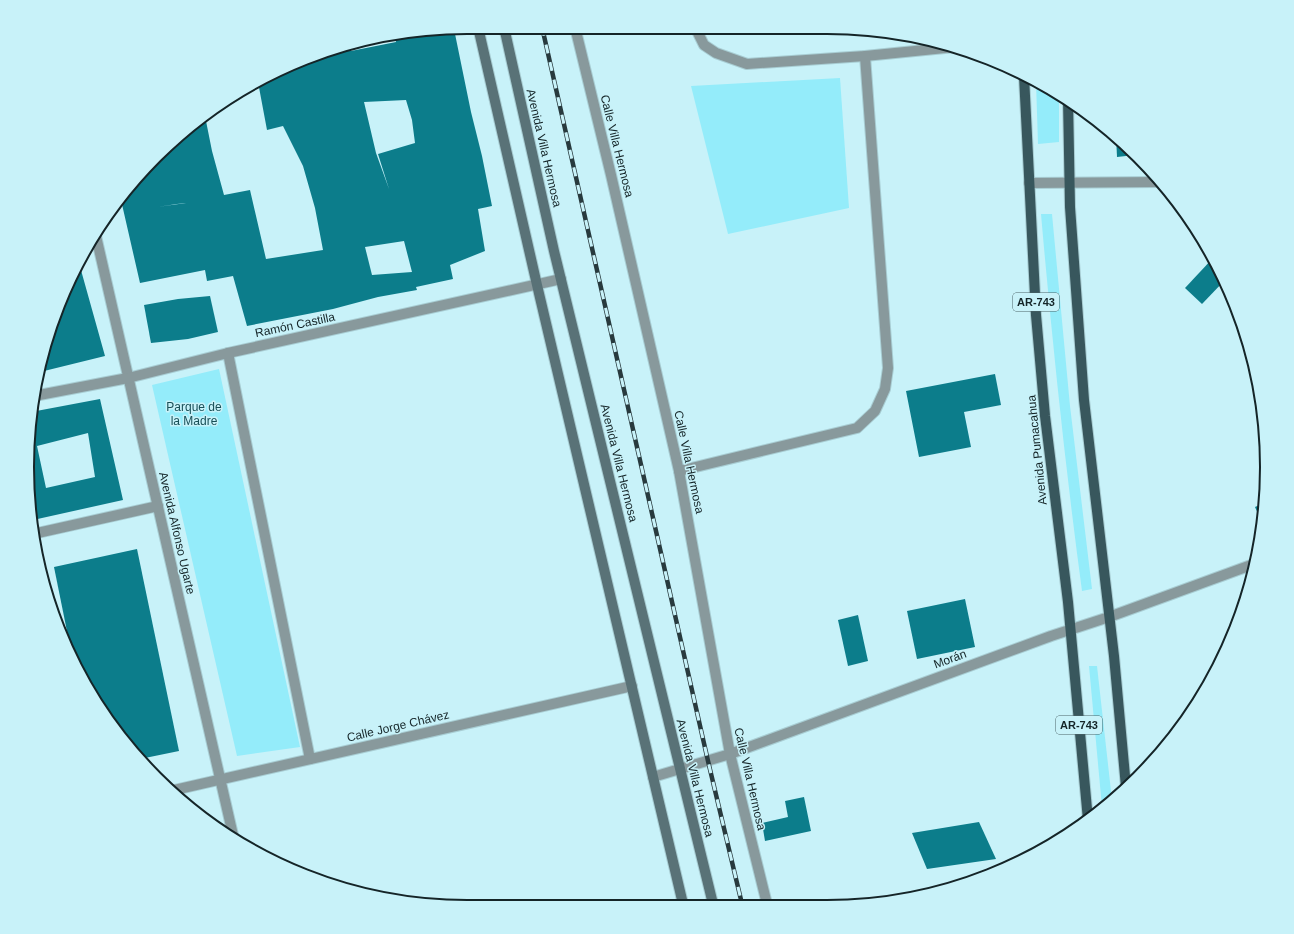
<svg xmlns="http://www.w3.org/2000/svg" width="1294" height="934" font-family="Helvetica,sans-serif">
	<rect width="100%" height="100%" fill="#c8f2f9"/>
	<!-- green -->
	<g fill="#94ecfa">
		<path d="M840,78l9,130 -121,26 -37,-148z"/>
		<path d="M1036,82l23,12v48l-21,2z"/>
		<path d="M1041,214h11l18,192 22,183 -10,2c-17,-126 -30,-251 -41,-377z"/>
		<path d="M219,369l81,378 -63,9 -85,-371z"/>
		<path d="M1089,666h8l15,134 -7,6 -3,1z"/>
	</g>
	<!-- building -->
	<g fill="#0c7d8b" fill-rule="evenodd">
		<path d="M454,29l17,83 11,44 10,50 -14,3 7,42 -35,14 3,14 -37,8 1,3 -39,7 -45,12 -86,17 -14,-50 -26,5 -2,-11 -65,13 -19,-83 15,-23 62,-54 8,-2 6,30 12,44 26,-5 16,69 57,-9 -8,-42 -12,-42 -20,-40 -16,4 -9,-48 40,-21 53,-18v8l45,-9 -1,-5zM406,100l6,20 3,23 -37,11 11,35 -13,-36 -12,-51zM186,203l-29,4 20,-3zM404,241l8,31 -40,3 -7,-28z"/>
		<path d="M1116,135l1,1 18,19 -18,2z"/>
		<path d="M1213,258l9,14 3,8 -23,24 -17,-16z"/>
		<path d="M79,263l26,93 -65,16 10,-46 5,-11h1l-1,-2 17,-40z"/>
		<path d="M210,296l8,36 -30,7 -37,4 -7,-38 34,-6z"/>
		<path d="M995,374l6,31 -37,7 7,35 -52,10 -13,-66z"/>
		<path d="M100,399l23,101 -90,20 -2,-10v-98zM88,433l7,44 -49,11 -9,-42z"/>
		<path d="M1264,503l-1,21v1l-8,-18z"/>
		<path d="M137,549l42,202 -39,8 -22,-24 -46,-79 -18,-89z"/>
		<path d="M965,599l10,48 -58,12 -10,-48z"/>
		<path d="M858,615l10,46 -20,5 -10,-46z"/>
		<path d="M804,797l7,34 -46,10 -3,-18 26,-6 -3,-16z"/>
		<path d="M979,822l17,37 -69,10 -15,-36z"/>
	</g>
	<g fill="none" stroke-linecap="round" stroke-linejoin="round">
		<!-- street casing -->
		<g stroke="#a8cdd3" stroke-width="12">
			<g id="street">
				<path d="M575,27l36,148 68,296 51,283 37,150"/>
				<path d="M695,27l9,18 12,8 31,11 118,-8 90,-9"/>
				<path d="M1029,183l131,-1"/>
				<path d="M96,236l137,599"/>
				<path d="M228,353l82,406"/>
				<path d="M34,396l94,-18 100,-25 333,-74"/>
				<path d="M679,471l178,-43 18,-17 10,-22 3,-21 -23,-312"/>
				<path d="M33,534l125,-28"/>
				<path d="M653,777l77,-23 321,-118 58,-19 145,-53"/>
				<path d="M170,791l462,-105"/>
			</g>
		</g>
		<!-- secondary casing -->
		<g stroke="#a8cdd3" stroke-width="12">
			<g id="secondary">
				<path d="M478,27l59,258 146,619"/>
				<path d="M504,27l50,224 159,653"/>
			</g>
		</g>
		<!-- primary casing -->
		<g stroke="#a8cdd3" stroke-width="12">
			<g id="primary">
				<path d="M1024,76l12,239 9,101 23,186 20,218"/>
				<path d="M1068,99l2,108 14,193 30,256 12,131"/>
			</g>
		</g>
		<!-- street -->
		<use href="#street" stroke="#88999c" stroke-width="10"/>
		<!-- secondary -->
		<use href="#secondary" stroke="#597277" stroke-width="10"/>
		<!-- primary -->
		<use href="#primary" stroke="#38575d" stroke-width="10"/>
		<!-- rail casing -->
		<g stroke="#283a3e" stroke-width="4.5">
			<path id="rail" d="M542,27l166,734 34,143"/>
		</g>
		<!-- rail -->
		<use href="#rail" stroke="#c8f2f9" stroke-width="3" stroke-dasharray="9" stroke-linecap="butt"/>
	</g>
	<g text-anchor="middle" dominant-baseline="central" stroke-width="3" stroke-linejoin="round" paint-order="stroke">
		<!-- shield labels -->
		<g fill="#c8f2f9" stroke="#4b6267" stroke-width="1">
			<rect x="1013" y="293" width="46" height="18" rx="3"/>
			<rect x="1056" y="716" width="46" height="18" rx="3"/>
		</g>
		<g font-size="11" font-weight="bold" fill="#152528">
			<text x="1036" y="302">AR-743</text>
			<text x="1079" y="725">AR-743</text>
		</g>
		<!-- street labels -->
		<g font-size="12" fill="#152528" stroke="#c8f2f9">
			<text transform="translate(617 146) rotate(76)">Calle Villa Hermosa</text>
			<text transform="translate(544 148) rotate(77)">Avenida Villa Hermosa</text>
			<text transform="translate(295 325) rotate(-12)">Ramón Castilla</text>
			<text transform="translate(1037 450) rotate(-96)">Avenida Pumacahua</text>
			<text transform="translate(689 462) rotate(78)">Calle Villa Hermosa</text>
			<text transform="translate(619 463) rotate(76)">Avenida Villa Hermosa</text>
			<text transform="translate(177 533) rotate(77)">Avenida Alfonso Ugarte</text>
			<text transform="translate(950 659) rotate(-20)">Morán</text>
			<text transform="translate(398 726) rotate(-13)">Calle Jorge Chávez</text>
			<text transform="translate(695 778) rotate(76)">Avenida Villa Hermosa</text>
			<text transform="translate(750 779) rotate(77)">Calle Villa Hermosa</text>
		</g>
		<!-- park labels -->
		<g font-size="12" fill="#184f57" stroke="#c8f2f9">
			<text x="194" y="407">Parque de<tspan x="194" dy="14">la Madre</tspan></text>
		</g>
	</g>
	<!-- crop -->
	<path d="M0 0H1294V934H0ZM467 34H827A433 433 0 0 1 1260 467V467A433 433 0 0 1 827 900H467A433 433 0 0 1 34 467V467A433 433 0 0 1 467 34Z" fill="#c8f2f9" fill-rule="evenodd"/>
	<path fill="none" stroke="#152528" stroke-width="2" d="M467 34H827A433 433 0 0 1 1260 467V467A433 433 0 0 1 827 900H467A433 433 0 0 1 34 467V467A433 433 0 0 1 467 34Z"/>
</svg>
